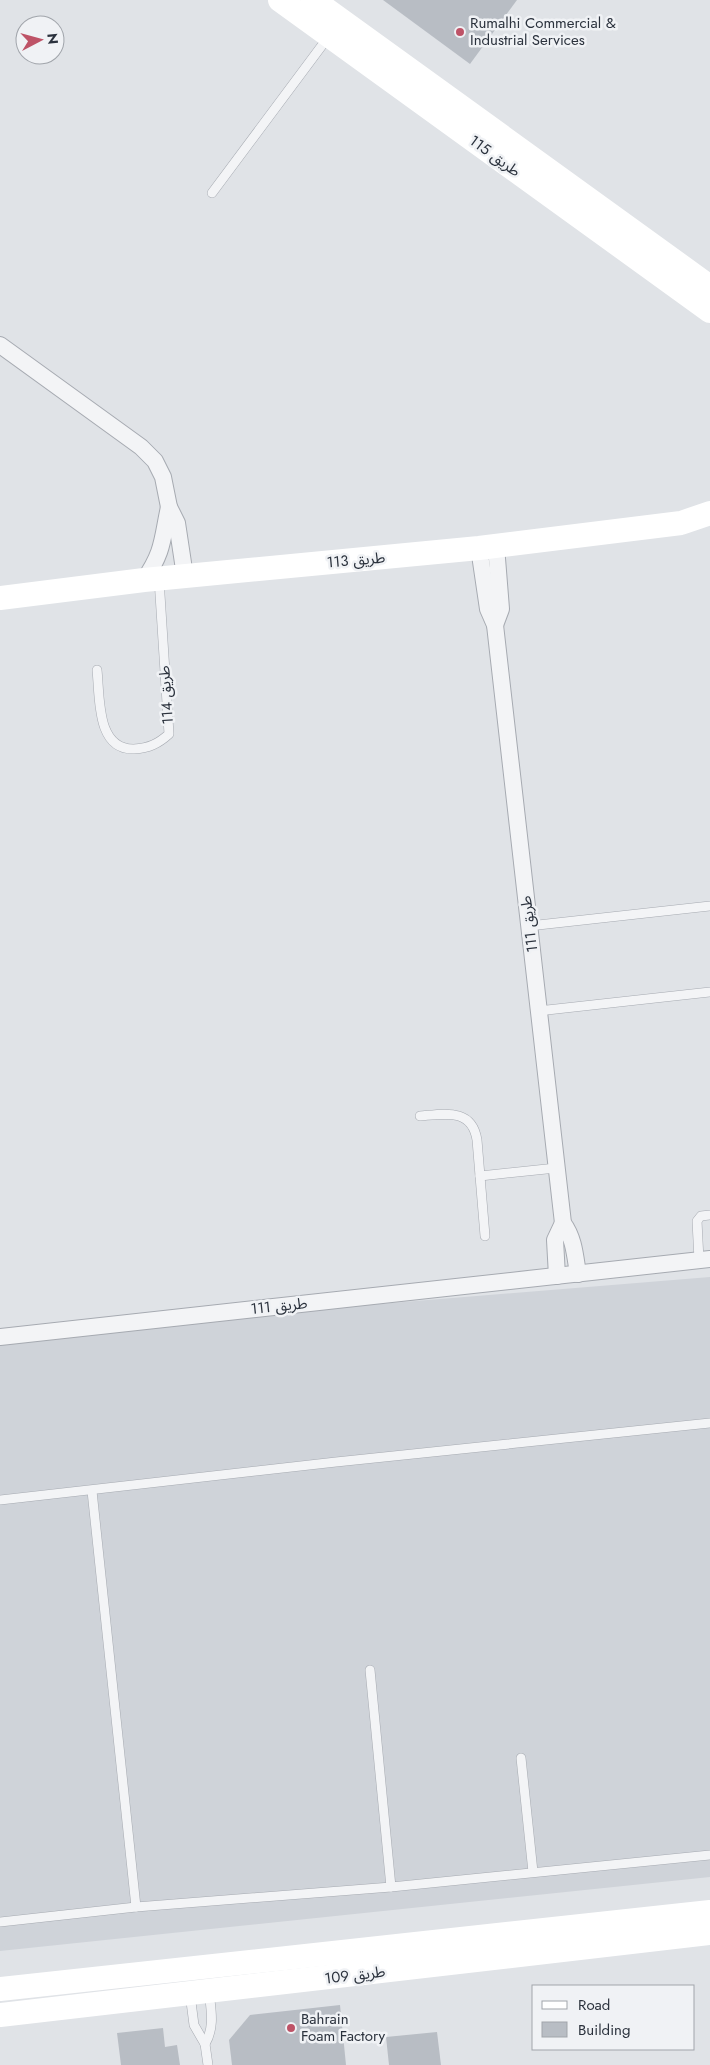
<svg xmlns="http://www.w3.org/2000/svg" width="710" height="2065" font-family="Jost,'Noto Sans Arabic',sans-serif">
	<rect width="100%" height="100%" fill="#e0e3e7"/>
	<!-- built -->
	<path fill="#cfd3d9" d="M710,1277v600l-710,74v-616z"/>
	<!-- building -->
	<g fill="#b8bdc4">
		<path d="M383,0h134l-47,64z"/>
		<path d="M340,2005l6,60h-114l-3,-25 21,-25z"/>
		<path d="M163,2028l2,19 12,-2 3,20h-59l-4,-32z"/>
		<path d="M437,2032l4,33h-52l-3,-28z"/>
	</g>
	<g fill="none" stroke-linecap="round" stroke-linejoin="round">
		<!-- lane casing -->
		<g stroke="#a6aab1" stroke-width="10">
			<g id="lane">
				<path d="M212,193l117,-157"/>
				<path d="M97,670c3,27 -1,80 37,79 15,-1 24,-5 35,-15l-10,-155"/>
				<path d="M529,926l181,-20"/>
				<path d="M538,1011l172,-19"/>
				<path d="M420,1116c25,-2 52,-8 57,24l8,96"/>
				<path d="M480,1176l76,-8"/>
				<path d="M699,1260l-2,-39 4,-5 9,-1"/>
				<path d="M92,1491l44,416"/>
				<path d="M0,1500l336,-38 374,-39"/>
				<path d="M370,1670l21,217"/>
				<path d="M521,1758l12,114"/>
				<path d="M0,1922l136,-15 255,-20 319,-32"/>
				<path d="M190,1994l4,31 11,19 3,21"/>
				<path d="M205,2044c10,-17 6,-34 4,-53"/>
			</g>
		</g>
		<!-- street casing -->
		<g stroke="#a6aab1" stroke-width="18">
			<g id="street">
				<path d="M0,345l141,102 14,14 8,16 6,30 8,16 8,53"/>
				<path d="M479,548l9,61 7,16 68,598c11,15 12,32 15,51"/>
				<path d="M144,580c20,-29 18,-41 25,-73"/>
				<path d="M495,625l6,-16 -5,-63"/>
				<path d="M557,1276l-2,-36 8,-17"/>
				<path d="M0,1337l710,-78"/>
			</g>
		</g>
		<!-- lane -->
		<use href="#lane" stroke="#f3f4f6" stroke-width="9"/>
		<!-- street -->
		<use href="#street" stroke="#f3f4f6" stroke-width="16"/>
		<!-- secondary -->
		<g stroke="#fff" stroke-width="24">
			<path d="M280,0l430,311"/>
			<path d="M313,0l397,287"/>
			<path d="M0,598l144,-18 335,-32 202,-25 29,-10"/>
			<path d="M0,1989l710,-77"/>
			<path d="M0,2015l710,-82"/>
		</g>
	</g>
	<!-- markers -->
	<g fill="#be5367" stroke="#f0f2f5" stroke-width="2">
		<circle cx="460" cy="32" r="5"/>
		<circle cx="291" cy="2028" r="5"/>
	</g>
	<g text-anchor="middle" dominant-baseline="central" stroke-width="5" stroke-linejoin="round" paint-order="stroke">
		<!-- poi labels -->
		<g font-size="15" fill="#2b323d" stroke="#f0f2f5" text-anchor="start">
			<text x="470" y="23">Rumalhi Commercial &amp;<tspan x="470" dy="17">Industrial Services</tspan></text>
			<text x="301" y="2019">Bahrain<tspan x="301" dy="17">Foam Factory</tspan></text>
		</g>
		<!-- street labels -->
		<g font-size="15" fill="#2b323d" stroke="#f0f2f5">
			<text transform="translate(495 156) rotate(36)">طريق 115</text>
			<text transform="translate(356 560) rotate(-5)">طريق 113</text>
			<text transform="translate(166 695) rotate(-94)">طريق 114</text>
			<text transform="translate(529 924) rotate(-97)">طريق 111</text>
			<text transform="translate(279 1306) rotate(-6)">طريق 111</text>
			<text transform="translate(355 1975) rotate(-7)">طريق 109</text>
		</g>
	</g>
	<!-- legend -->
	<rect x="532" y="1985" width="162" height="65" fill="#f0f2f5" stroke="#a1a5ab"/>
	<rect x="542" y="2001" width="25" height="8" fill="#ffffff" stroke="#a1a5ab"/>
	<text x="578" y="2010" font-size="15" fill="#2b323d">Road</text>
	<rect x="542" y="2022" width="25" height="15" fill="#b8bdc4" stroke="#a1a5ab"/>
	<text x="578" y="2035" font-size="15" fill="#2b323d">Building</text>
	<!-- north arrow -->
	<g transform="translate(40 40) rotate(84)"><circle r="24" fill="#f0f2f5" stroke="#a1a5ab"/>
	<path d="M0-4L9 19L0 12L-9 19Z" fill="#be5367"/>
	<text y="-8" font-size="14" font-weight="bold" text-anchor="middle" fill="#2b323d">N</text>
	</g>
</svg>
